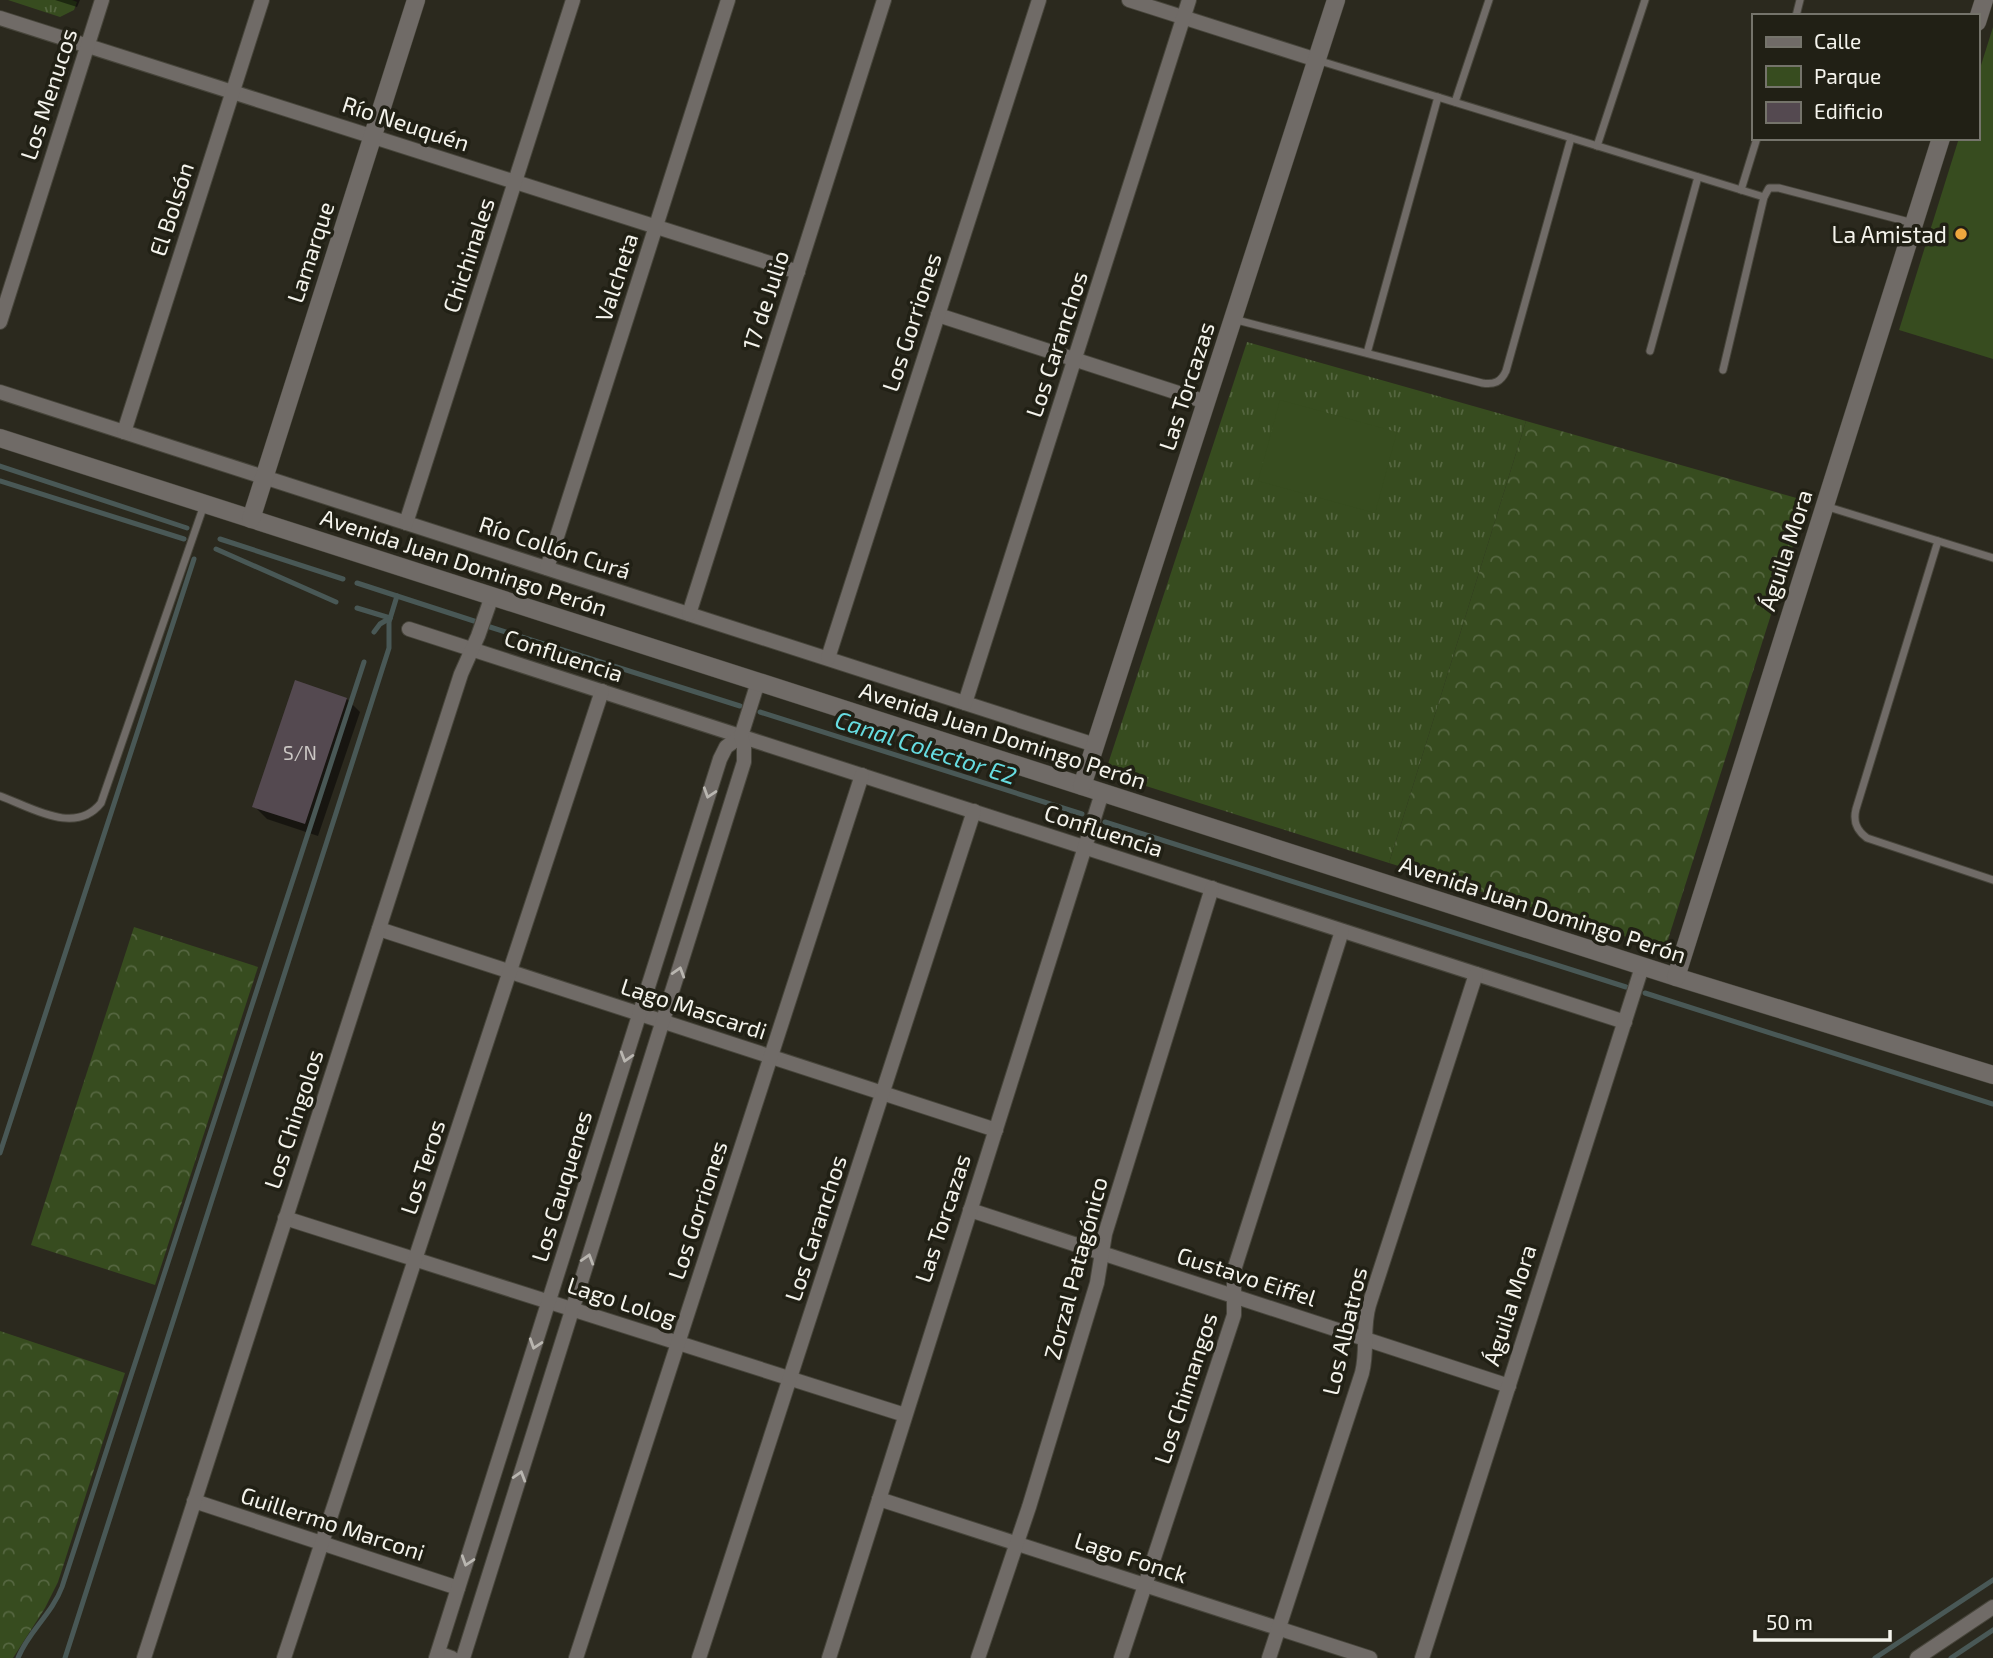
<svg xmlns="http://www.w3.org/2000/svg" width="1993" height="1658" font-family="'Exo 2',sans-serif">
	<defs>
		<pattern id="grass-tufts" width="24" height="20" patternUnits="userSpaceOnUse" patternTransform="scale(1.75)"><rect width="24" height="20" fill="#374c1f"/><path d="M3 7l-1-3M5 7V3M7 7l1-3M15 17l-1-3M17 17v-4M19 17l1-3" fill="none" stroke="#556640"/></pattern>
		<pattern id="forest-crowns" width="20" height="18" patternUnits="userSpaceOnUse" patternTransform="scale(1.75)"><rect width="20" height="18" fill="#374c1f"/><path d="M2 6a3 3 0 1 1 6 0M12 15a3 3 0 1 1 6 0" fill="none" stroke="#556640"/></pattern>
	</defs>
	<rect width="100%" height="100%" fill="#2b291e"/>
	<!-- grass -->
	<g fill="url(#grass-tufts)">
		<path d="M8,0h64l5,2 -3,8 -14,7z"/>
		<path d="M1247,342l279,79 -137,442 -284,-90z"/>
	</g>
	<!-- forest -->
	<g fill="url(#forest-crowns)">
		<path d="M1526,421l281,80 -142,448 -276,-86z"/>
		<path d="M134,927l124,40 -103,318 -124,-40z"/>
		<path d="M0,1331l125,42 -67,209 -13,26 -32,50h-13z"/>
	</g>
	<!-- park -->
	<g fill="#374c1f">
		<path d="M1993,27v332l-94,-29 60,-192h18v-60z"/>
		<path d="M1280,400l117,32 -22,81 -117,-32z"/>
	</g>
	<!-- shadow -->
	<g fill="#0007">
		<path d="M55,0h25l-3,7z"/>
		<path d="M296,682l51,17 13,13 -42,124 -51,-17 -13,-13z"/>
	</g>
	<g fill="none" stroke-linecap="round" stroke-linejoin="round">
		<!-- stream -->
		<g stroke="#495856" stroke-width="5">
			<path d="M0,466l187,62"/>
			<path d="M0,481l184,58"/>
			<path d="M220,539l123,40"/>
			<path d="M216,549l120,53"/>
			<path d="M357,583l117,38"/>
			<path d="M357,608l33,10"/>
			<path d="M490,627l250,79"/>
			<path d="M374,632l6,-8 10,-6"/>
			<path d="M760,712l322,102"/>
			<path d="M1105,822l521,165"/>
			<path d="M1645,993l348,111"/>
			<path d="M0,1153l194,-594"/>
			<path d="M18,1658c10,-26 34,-44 44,-71l302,-925"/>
			<path d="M65,1658l324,-1010v-26l8,-26"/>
			<path d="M1875,1658l118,-78"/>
			<path d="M1951,1658l42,-28"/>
		</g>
	</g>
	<!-- building -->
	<path fill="#544950" d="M295,680l52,18 -42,126 -53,-17z"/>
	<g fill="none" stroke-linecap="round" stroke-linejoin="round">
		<!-- service casing -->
		<g stroke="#47453b" stroke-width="9">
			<g id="service">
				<path d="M1796,16l4,-16"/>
				<path d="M1317,60l447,137"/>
				<path d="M1455,102l34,-102"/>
				<path d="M1597,146l48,-146"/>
				<path d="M1741,190l16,-52"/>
				<path d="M1233,319l249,64c12,2 19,-1 24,-12l65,-233"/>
				<path d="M1650,351l48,-174"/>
				<path d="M1367,353l71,-256"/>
				<path d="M1723,370l41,-173 5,-9h10l134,35"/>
				<path d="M1825,506l168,52"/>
				<path d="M1938,541l-82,268c-3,12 0,21 11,29l126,42"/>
				<path d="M0,796c31,11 75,40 101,7l103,-298"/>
			</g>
		</g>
		<!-- minor casing -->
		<g stroke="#47453b" stroke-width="16">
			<g id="minor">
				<path d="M1129,0l188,60"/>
				<path d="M0,18l798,254"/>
				<path d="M938,315l268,87"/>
				<path d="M0,322l102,-322"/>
				<path d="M0,392l1095,353"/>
				<path d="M124,432l138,-432"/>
				<path d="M406,523l167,-523"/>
				<path d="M547,568l181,-568"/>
				<path d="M689,614l195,-614"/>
				<path d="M409,629l1216,393"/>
				<path d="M828,658l211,-658"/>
				<path d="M965,703l224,-703"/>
				<path d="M379,929l617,201"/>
				<path d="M970,1210l539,176"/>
				<path d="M285,1218l620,197"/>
				<path d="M879,1499l491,159"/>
				<path d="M194,1501l264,87"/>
				<path d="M438,1653l14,5"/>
				<path d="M144,1658l317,-984 17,-38 14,-40"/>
				<path d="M284,1658l318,-967"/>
				<path d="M436,1658l284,-899 6,-12 15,-11"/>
				<path d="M463,1658l281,-896v-15l-3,-11 17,-54"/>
				<path d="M576,1658l286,-883"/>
				<path d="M699,1658l275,-847"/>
				<path d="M829,1658l273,-865"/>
				<path d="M978,1658l51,-151 68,-224 8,-49 107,-346"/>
				<path d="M1121,1658l113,-343v-45l108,-339"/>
				<path d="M1269,1658l93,-285c6,-23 0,-45 7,-68l107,-331"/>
				<path d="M1422,1658l220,-691"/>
				<path d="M1917,1658l76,-51"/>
			</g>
		</g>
		<!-- tertiary casing -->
		<g stroke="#47453b" stroke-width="19">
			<g id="tertiary">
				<path d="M1977,22l7,-22"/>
				<path d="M0,438l1676,539 317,98"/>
				<path d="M251,519l165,-519"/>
				<path d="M1082,786l254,-786"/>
				<path d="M1676,977l265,-839"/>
			</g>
		</g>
		<!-- service -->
		<use href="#service" stroke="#706b67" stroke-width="7"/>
		<!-- minor -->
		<use href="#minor" stroke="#706b67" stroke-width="14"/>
		<!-- tertiary -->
		<use href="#tertiary" stroke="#706b67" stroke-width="18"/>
	</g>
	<!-- one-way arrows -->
	<defs><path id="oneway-chevron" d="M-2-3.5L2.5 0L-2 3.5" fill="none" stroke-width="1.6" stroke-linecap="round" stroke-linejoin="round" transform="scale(1.75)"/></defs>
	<g stroke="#b9b6b0">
		<use href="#oneway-chevron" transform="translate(709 793) rotate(108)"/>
		<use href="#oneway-chevron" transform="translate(679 972) rotate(-73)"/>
		<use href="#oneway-chevron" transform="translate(626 1057) rotate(107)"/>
		<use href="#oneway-chevron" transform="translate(588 1259) rotate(-73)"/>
		<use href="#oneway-chevron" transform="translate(535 1344) rotate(108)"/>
		<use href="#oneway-chevron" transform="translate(520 1476) rotate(-73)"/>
		<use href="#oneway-chevron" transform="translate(467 1561) rotate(108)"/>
	</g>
	<!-- markers -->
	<circle fill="#efa73e" stroke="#212015" stroke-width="2.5" cx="1961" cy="234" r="7"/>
	<g text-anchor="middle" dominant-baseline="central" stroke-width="7" stroke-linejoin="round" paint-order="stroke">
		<!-- number labels -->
		<g font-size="19" fill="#ccc8c5">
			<text x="300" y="752">S/N</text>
		</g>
		<!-- street labels -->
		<g font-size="23" fill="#f4f3ec" stroke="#212015">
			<text transform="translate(48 94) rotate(-72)">Los Menucos</text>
			<text transform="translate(406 123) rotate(18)">Río Neuquén</text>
			<text transform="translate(171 209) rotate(-72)">El Bolsón</text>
			<text transform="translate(310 252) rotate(-72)">Lamarque</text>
			<text transform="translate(468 255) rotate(-72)">Chichinales</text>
			<text transform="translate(616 277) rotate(-72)">Valcheta</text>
			<text transform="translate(765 300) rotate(-72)">17 de Julio</text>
			<text transform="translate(911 322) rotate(-72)">Los Gorriones</text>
			<text transform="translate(1056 344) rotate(-72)">Los Caranchos</text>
			<text transform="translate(1186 386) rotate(-72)">Las Torcazas</text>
			<text transform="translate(555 547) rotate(18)">Río Collón Curá</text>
			<text transform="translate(1785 550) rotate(-72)">Águila Mora</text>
			<text transform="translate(464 562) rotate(18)">Avenida Juan Domingo Perón</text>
			<text transform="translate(564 655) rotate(18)">Confluencia</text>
			<text transform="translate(1003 735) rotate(18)">Avenida Juan Domingo Perón</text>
			<text transform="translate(1104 830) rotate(18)">Confluencia</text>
			<text transform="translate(1543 909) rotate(18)">Avenida Juan Domingo Perón</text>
			<text transform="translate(694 1008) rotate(18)">Lago Mascardi</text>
			<text transform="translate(293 1119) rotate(-72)">Los Chingolos</text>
			<text transform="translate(422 1167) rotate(-72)">Los Teros</text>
			<text transform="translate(561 1186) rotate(-73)">Los Cauquenes</text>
			<text transform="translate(697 1210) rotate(-72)">Los Gorriones</text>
			<text transform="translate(942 1218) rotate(-72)">Las Torcazas</text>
			<text transform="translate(815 1228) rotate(-72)">Los Caranchos</text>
			<text transform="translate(1075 1268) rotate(-75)">Zorzal Patagónico</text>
			<text transform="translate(1247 1276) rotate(18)">Gustavo Eiffel</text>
			<text transform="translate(622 1301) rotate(18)">Lago Lolog</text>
			<text transform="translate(1509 1305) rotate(-72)">Águila Mora</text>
			<text transform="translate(1344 1331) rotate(-77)">Los Albatros</text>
			<text transform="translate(1185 1388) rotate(-72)">Los Chimangos</text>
			<text transform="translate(333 1523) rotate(18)">Guillermo Marconi</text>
			<text transform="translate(1131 1557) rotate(18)">Lago Fonck</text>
		</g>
		<!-- poi labels -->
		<g font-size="23" fill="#f4f3ec" stroke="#212015" text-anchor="end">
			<text x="1947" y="234">La Amistad</text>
		</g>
		<!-- water labels -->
		<g font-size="24" font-style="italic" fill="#66dce1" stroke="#212015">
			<text transform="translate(926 747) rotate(18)">Canal Colector E2</text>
		</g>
	</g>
	<!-- legend -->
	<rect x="1752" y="14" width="228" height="126" fill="#212015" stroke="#75746b" stroke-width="2"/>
	<rect x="1766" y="37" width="35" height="10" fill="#706b67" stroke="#75746b" stroke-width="2"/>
	<text x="1814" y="49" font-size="21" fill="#f4f3ec">Calle</text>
	<rect x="1766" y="66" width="35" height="21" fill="#374c1f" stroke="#75746b" stroke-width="2"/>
	<text x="1814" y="84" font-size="21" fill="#f4f3ec">Parque</text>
	<rect x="1766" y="102" width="35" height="21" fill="#544950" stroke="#75746b" stroke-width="2"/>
	<text x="1814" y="119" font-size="21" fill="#f4f3ec">Edificio</text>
	<!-- scale -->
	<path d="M1755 1630v10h135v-10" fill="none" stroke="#f4f3ec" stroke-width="3.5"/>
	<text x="1766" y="1630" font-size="21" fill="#f4f3ec" stroke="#212015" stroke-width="5" paint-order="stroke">50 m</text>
</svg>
